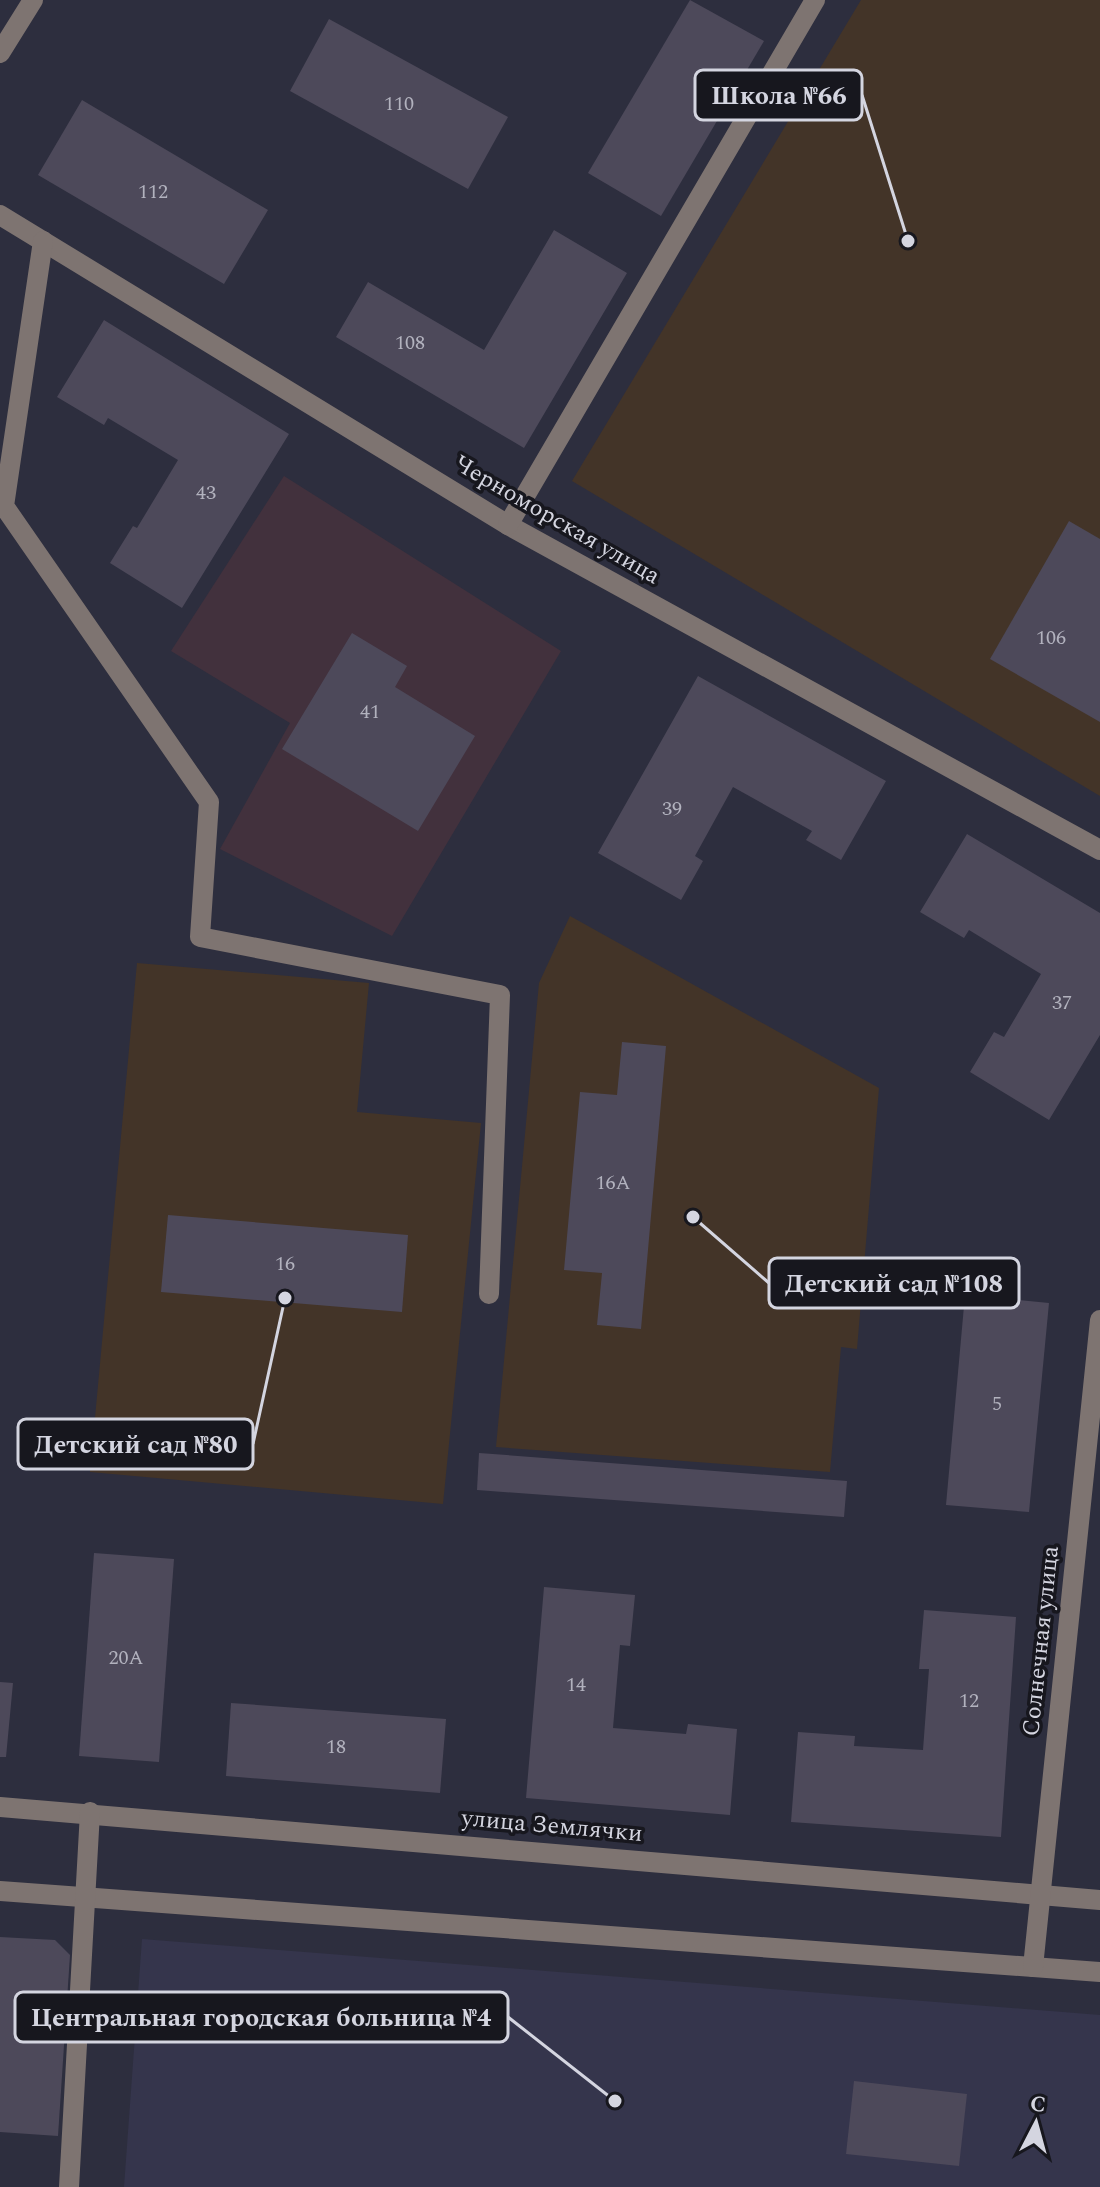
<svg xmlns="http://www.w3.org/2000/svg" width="1100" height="2187" font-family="Spectral,serif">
	<rect width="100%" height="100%" fill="#2d2e3e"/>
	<!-- built -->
	<path fill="#35354c" d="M142,1939l958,76v172h-976z"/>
	<!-- industrial -->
	<path fill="#42313d" d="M284,476l277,175 -169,285 -172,-87 70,-126 -119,-72z"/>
	<!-- education -->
	<g fill="#433428">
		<path d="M861,0h239v796l-528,-315z"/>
		<path d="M570,916l309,172 -22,261 -16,-2 -11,125 -334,-25 43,-464z"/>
		<path d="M137,963l232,20 -12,129 124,11 -38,381 -353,-32z"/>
	</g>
	<!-- building -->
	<g fill="#4d495a">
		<path d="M690,0l74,41 -103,175 -73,-43z"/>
		<path d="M329,19l179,98 -40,72 -178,-98z"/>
		<path d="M82,100l186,110 -44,74 -186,-109z"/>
		<path d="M554,230l73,43 -103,175 -188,-111 32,-55 116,68z"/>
		<path d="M104,320l185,114 -107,174 -72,-45 23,-37 4,2 41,-68 -70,-42 -4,7 -47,-28z"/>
		<path d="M1069,521l31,18v183l-110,-63z"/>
		<path d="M352,633l55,33 -12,21 80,49 -57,95 -136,-82z"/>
		<path d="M698,676l188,105 -45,79 -35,-20 6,-9 -79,-44 -38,69 8,5 -22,39 -83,-47z"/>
		<path d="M967,834l133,79v122l-51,85 -79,-48 24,-40 10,5 37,-63 -72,-44 -5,8 -44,-26z"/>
		<path d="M622,1042l44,4 -25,283 -44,-4 5,-52 -38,-3 16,-178 37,3z"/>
		<path d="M168,1215l240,20 -6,77 -241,-20z"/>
		<path d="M965,1295l84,8 -20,209 -83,-7z"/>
		<path d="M479,1453l368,28 -3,36 -367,-27z"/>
		<path d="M94,1553l80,6 -15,203 -80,-6z"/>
		<path d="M544,1587l91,8 -5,51 -10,-1 -7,83 73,6 2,-10 49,5 -7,86 -204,-17z"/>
		<path d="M924,1610l92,7 -15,220 -210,-15 7,-90 57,4 -1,10 69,4 6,-81h-10z"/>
		<path d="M0,1682l13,1 -7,74h-6z"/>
		<path d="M231,1703l215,16 -6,74 -214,-17z"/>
		<path d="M0,1937l55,3 15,15 -12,181 -58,-4z"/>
		<path d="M854,2081l113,13 -8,72 -113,-12z"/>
	</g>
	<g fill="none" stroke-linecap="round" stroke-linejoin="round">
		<!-- minor -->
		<g stroke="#7e7471" stroke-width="20">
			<path d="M0,53l33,-53"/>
			<path d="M0,215l508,310 592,325"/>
			<path d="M43,241l-39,265 205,296 -9,135 300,58 -11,299"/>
			<path d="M508,525l307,-525"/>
			<path d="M0,1807l1100,93"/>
			<path d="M0,1891l1100,81"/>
			<path d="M1033,1967l67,-647"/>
			<path d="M69,2187l21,-375"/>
		</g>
	</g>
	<g text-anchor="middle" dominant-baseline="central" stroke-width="7" stroke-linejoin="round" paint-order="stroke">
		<!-- number labels -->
		<g font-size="20" fill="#b2b2be">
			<text x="399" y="104">110</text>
			<text x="153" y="192">112</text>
			<text x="410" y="343">108</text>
			<text x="206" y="493">43</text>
			<text x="1051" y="638">106</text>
			<text x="370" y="712">41</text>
			<text x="672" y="809">39</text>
			<text x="1062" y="1003">37</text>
			<text x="613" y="1183">16А</text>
			<text x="285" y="1264">16</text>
			<text x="997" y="1404">5</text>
			<text x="126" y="1658">20А</text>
			<text x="576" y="1685">14</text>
			<text x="969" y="1701">12</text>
			<text x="336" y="1747">18</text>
		</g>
		<!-- street labels -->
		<g font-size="24" fill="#d4d5e0" stroke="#17171e">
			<text transform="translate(557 520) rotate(30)">Черноморская улица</text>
			<text transform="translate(1041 1641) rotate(-84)">Солнечная улица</text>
			<text transform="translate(552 1826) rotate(5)">улица Землячки</text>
		</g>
	</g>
	<!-- callouts -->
	<path fill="none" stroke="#d4d5e0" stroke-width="3" d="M908 241L862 95M693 1217L769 1283M285 1298L253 1444M615 2101L508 2017"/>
	<g fill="#d4d5e0" stroke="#17171e" stroke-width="3">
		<circle cx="908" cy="241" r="8"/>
		<circle cx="693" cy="1217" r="8"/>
		<circle cx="285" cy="1298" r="8"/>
		<circle cx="615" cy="2101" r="8"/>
	</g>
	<g fill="#17171e" stroke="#d4d5e0" stroke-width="3">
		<rect x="695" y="70" width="167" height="50" rx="8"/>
		<rect x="769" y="1258" width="250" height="50" rx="8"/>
		<rect x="18" y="1419" width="235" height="50" rx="8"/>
		<rect x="15" y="1992" width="493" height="50" rx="8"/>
	</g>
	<g font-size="26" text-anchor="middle" font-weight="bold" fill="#d4d5e0">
		<text x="779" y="104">Школа №66</text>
		<text x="894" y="1292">Детский сад №108</text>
		<text x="136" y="1453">Детский сад №80</text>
		<text x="261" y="2026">Центральная городская больница №4</text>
	</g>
	<!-- north arrow -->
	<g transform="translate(1036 2123) rotate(6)" stroke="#17171e" stroke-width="6" paint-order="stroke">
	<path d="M0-6L14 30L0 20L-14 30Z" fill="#d4d5e0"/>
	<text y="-12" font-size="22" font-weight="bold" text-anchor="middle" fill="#d4d5e0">С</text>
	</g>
</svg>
